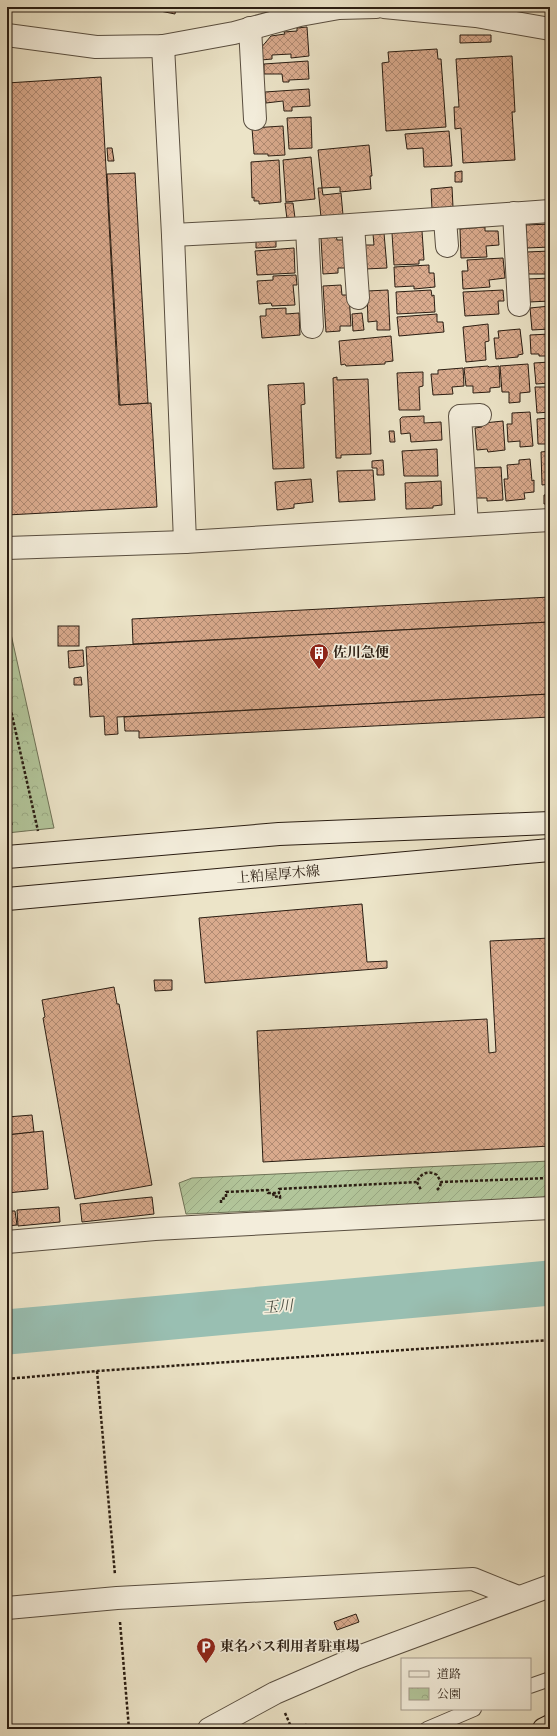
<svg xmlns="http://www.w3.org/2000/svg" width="557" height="1736" font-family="'Libre Bodoni','Noto Serif JP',serif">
	<defs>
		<pattern id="park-crowns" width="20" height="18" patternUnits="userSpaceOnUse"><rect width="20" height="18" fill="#b2c59a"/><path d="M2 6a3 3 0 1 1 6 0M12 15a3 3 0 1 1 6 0" fill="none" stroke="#99a984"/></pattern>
		<pattern id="garden-furrows" width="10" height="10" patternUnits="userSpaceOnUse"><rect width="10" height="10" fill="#b2c59a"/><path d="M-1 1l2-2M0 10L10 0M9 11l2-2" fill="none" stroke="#99a984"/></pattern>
		<pattern id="building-cross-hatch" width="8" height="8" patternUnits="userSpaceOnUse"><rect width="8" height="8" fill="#d9aa8d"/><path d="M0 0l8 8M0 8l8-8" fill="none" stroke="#b08a72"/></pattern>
	</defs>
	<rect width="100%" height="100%" fill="#ece4c8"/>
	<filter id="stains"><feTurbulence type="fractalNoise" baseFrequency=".005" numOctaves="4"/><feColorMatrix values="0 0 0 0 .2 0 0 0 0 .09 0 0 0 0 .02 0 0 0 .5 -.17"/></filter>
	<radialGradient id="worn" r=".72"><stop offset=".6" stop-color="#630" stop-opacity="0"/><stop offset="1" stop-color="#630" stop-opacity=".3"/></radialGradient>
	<!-- park -->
	<path fill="url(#park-crowns)" stroke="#6e7156" d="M7,616l47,212 -47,5z"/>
	<!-- garden -->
	<path fill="url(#garden-furrows)" stroke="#6e7156" d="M550,1161v37l-364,16 -7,-31 13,-5z"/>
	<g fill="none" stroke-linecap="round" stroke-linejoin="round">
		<!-- river -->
		<path stroke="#99bfb2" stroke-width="45" d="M7,1332l543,-49"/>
	</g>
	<!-- building -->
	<g fill="url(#building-cross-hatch)" stroke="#2a1d12">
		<path d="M146,7h30l-1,7 -30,-6z"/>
		<path d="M307,27l2,29 -18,2v-4l-19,1v4l-11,1 -1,-11 11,-13 14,-2 -1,-2 13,-1v-3z"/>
		<path d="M460,35h31v7l-31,1z"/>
		<path d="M437,49l1,10h3l5,68 -60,4 -4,-68 7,-1 -1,-10z"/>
		<path d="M512,56l3,56h-3l3,48 -52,3 -2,-35 -6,1 -1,-22h5l-3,-48z"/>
		<path d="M308,61l1,18 -20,1v2h-6l-1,-8h-18v-10z"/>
		<path d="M101,77l18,328 32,-2 6,104 -150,8v-432z"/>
		<path d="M309,89l1,17 -18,1v4h-8l-1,-10 -17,2 -1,-11z"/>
		<path d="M311,117l1,31 -23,1 -2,-31z"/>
		<path d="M283,126l2,29 -17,1v-2h-14l-2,-26z"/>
		<path d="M449,131l3,35 -28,1 -1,-19 -16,1 -2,-15z"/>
		<path d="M369,145l3,31h-2l1,13 -31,3v-5l-18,1 -4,-38z"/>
		<path d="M107,148h5l2,13h-6z"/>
		<path d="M311,157l4,42 -29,3 -3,-42z"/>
		<path d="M279,160l2,42 -22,2v-3h-5v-4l-2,1 -1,-36z"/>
		<path d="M462,171v11h-7v-10z"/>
		<path d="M135,173l13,230 -28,2 -13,-231z"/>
		<path d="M452,187l1,20 -21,2 -1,-20z"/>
		<path d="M318,188h4l1,7 18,-2 2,22 -22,2z"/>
		<path d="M285,203h8l2,15 -8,1z"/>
		<path d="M550,224v23l-23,1 -1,-23z"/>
		<path d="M485,227v4h13l1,14 -13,1 1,11 -26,1 -1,-29z"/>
		<path d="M422,231l2,29h-5v4l-25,1 -2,-32z"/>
		<path d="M384,233l3,35 -22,1 -1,-24h10l-1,-11z"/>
		<path d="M328,235h8l1,5h8l1,28h-8v5l-15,1 -2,-36h7z"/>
		<path d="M276,239v8l-20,1v-8z"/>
		<path d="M294,248l1,25 -38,2 -2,-24z"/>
		<path d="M550,251v23h-22l-1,-22z"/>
		<path d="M503,258l2,20 -16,2 1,7 -27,2 -1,-18h6l-1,-11z"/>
		<path d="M429,265v8h5l1,14 -21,2v-3l-19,1 -1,-20z"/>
		<path d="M296,275l1,10h-4l2,20 -23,1 -1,-3 -12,1 -2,-23 16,-1v-4z"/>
		<path d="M550,278v23l-21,1 -1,-23z"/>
		<path d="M341,285l1,10h7l2,31h-11v5l-14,1 -3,-46z"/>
		<path d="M388,290l2,40h-13v-9l-9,1 -1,-31z"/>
		<path d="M431,290l1,6 2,-1 1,17 -38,2 -1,-22z"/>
		<path d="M503,290l1,11h-6l1,13 -34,2 -2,-24z"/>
		<path d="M550,306v23l-18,1 -2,-22z"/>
		<path d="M286,308v6l13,-1 1,22 -38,3 -2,-22h6v-7z"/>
		<path d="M362,313l2,17 -11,1 -1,-17z"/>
		<path d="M437,314v8h6l1,10 -45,4 -2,-19z"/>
		<path d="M488,324l1,17 -4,1 1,18 -20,2 -3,-35z"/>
		<path d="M520,329l3,25 -5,1v2l-22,2 -2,-21h5l-1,-7z"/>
		<path d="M550,334v22h-11v-2h-8l-1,-19z"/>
		<path d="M391,336l2,25 -8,1v2l-39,2 -1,-2 -4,1 -2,-24z"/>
		<path d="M550,362v21l-14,1 -2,-21z"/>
		<path d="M528,364l2,28 -10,1v9l-11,1v-11h-7l-2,-26z"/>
		<path d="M488,366l1,1 10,-1 1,21 -10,1v4l-17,1v-7h-7l-2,-18z"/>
		<path d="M463,368l1,18 -12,1 1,7 -20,1 -2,-21h7v-4z"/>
		<path d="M423,372v14l-4,1 1,23h-21l-2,-37z"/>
		<path d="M337,377v3l31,-1 3,75 -30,1v3h-5l-3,-80z"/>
		<path d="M304,383l1,21 -4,1 3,63 -31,1 -5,-84z"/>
		<path d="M535,387h15v25l-13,1z"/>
		<path d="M530,412l3,34 -13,1v-6l-12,1 -1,-18h5v-11z"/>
		<path d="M424,416v7l17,-1 1,18 -31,2 -1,-9 -9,1 -1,-15 2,-2z"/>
		<path d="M550,418v26h-12l-1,-25z"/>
		<path d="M503,421l2,29 -17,2 -1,-3 -10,1 -2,-22 7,-1v-2h3l-1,-2z"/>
		<path d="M389,431h5l1,11h-5z"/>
		<path d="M437,449l1,27h-34l-2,-25z"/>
		<path d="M550,451v33l-8,1 -1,-33z"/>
		<path d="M530,459l2,22 2,-1v12l-10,1 1,6 -19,2 -2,-22h4l-1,-14 12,-1v-4z"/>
		<path d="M383,460l1,15h-7v-7h-5v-7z"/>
		<path d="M501,467l2,33 -16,1v-3h-14l-2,-30z"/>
		<path d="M373,470l2,30 -36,2 -2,-31z"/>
		<path d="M311,479l2,23 -19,2v4l-17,2 -2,-28z"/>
		<path d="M441,481l1,24 -9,1v2l-27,1 -1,-26z"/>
		<path d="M550,494v10h-6v-9z"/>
		<path d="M550,597v25l-417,22 -1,-25z"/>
		<path d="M550,622v72l-433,23 1,17 -13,1 -1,-19 -14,1 -4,-70z"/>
		<rect x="58" y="626" width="21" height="20"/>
		<path d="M83,650l1,16 -15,2 -1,-17z"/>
		<path d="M81,677l1,8h-8v-7z"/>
		<path d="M550,694v23l-411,21v-7h-14l-1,-14z"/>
		<path d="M7,817h4l1,8h-5z"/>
		<path d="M362,904l5,58 20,-1v7l-182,15 -6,-65z"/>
		<path d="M550,938v208l-287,16 -6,-131 230,-12 2,34 7,-1 -6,-111z"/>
		<path d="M154,980h18v10l-17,1z"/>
		<path d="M114,987l3,17h2l33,181 -77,14 -32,-181 2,-1 -3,-17z"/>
		<path d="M32,1115l2,17 -27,3v-18z"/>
		<path d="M43,1131l5,58 -41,4v-58z"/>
		<path d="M152,1197l2,17 -72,8 -2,-18z"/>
		<path d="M59,1207l1,15 -42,4 -1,-16z"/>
		<path d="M7,1211h8l2,14 -10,1z"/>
		<path d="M356,1614l3,8 -22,8 -3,-8z"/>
	</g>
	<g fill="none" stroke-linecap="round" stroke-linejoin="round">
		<!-- service casing -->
		<g stroke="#5a4f40" stroke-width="16">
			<g id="service">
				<path d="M530,1686l20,-7"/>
				<path d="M427,1729l47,-20"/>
			</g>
		</g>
		<!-- minor casing -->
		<g stroke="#5a4f40" stroke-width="24">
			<g id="minor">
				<path d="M250,28l5,91"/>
				<path d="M163,46l10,189 12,307"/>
				<path d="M514,213l5,92"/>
				<path d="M445,219l2,27"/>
				<path d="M353,225l5,73"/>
				<path d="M307,228l5,99"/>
				<path d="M173,235l134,-7 243,-17"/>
				<path d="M467,525l-7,-109 20,-1"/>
				<path d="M7,548l178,-6 365,-22"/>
				<path d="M7,1242l148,-13 395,-21"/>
				<path d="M7,1608l110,-10 356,-19 45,18"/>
			</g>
		</g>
		<!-- tertiary casing -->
		<g stroke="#5a4f40" stroke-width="24">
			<g id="tertiary">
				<path d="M384,7l92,9 74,13"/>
				<path d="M7,35l89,12 67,-1 71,-13 66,-18 39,-7 37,-1"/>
				<path d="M209,1729l66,-36 81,-35 194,-72"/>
			</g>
		</g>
		<!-- secondary casing -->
		<g stroke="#2a1d12" stroke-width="24">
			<g id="secondary">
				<path d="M7,857l272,-23 271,-11"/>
				<path d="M7,899l543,-49"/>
			</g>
		</g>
		<!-- motorway casing -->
		<g stroke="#2a1d12" stroke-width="24">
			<path id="motorway" d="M544,1729l6,-3"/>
		</g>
		<!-- path -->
		<g stroke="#2a1d12" stroke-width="2.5" stroke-dasharray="3 2" stroke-linecap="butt">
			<path d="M7,693l31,138"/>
			<path d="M417,1182l4,8"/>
			<path d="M437,1190l3,-3 1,-5"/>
			<path d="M273,1193l1,4 6,-1v3"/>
			<path d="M221,1203v-4l5,-1v-6l42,-2v3h11v-4l138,-7c3,-9 12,-12 20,-7l4,7 109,-4"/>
			<path d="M97,1371l18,204"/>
			<path d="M7,1379l90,-8 453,-31"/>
			<path d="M120,1622l9,107"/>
			<path d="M285,1713l7,16"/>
			<path d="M294,1729l12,-4 2,4"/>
		</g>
		<!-- service -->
		<use href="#service" stroke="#f3eddb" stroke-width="14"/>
		<!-- minor -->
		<use href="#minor" stroke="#f3eddb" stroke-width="22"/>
		<!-- tertiary -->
		<use href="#tertiary" stroke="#f3eddb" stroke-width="22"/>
		<!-- secondary -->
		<use href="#secondary" stroke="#f3eddb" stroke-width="22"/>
		<!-- motorway -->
		<use href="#motorway" stroke="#ece4c8" stroke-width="22"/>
	</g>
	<!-- icons -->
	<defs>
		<g id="building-pin" transform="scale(1)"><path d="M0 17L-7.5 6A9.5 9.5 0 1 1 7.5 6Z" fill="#8f2418" stroke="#f3eddb"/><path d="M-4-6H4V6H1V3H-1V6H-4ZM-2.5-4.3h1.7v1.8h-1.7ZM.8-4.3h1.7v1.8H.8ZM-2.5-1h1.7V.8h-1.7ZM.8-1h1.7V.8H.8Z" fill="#fff"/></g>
		<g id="parking-pin" transform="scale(1)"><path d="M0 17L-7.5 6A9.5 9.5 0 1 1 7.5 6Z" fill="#8f2418" stroke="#f3eddb"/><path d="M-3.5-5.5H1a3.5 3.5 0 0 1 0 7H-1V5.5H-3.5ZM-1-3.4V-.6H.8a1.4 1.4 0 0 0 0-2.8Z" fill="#fff"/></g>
	</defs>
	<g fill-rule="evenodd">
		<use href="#building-pin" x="319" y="653"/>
		<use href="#parking-pin" x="206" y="1647"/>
	</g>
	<g text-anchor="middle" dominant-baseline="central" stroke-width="3.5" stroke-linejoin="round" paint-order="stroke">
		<!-- poi labels -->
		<g font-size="14" font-weight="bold" fill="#2a1d12" stroke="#f3eddb" text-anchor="start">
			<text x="333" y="653">佐川急便</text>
			<text x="220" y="1647">東名バス利用者駐車場</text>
		</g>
		<!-- street labels -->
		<g font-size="14" fill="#2a1d12" stroke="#f3eddb">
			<text transform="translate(278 875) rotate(-5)">上粕屋厚木線</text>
		</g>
		<!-- water labels -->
		<g font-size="15" font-style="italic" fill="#4b4e42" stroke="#f3eddb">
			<text transform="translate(278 1307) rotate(-5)">玉川</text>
		</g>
	</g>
	<!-- margin -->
	<rect width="557" height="1736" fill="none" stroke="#ece4c8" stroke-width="24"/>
	<rect x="8" y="8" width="541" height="1720" fill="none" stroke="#2a1d12" stroke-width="2"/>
	<rect x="12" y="12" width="533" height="1712" fill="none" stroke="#2a1d12"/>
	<!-- legend -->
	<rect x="401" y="1658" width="130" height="52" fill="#f3eddb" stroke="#a39a8b"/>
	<rect x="409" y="1671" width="20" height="6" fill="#f3eddb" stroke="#a39a8b"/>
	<text x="437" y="1678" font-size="12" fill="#2a1d12">道路</text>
	<rect x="409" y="1688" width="20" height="12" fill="url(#park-crowns)" stroke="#a39a8b"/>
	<text x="437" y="1698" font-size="12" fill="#2a1d12">公園</text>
	<rect width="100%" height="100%" filter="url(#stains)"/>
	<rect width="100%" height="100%" fill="url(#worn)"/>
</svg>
